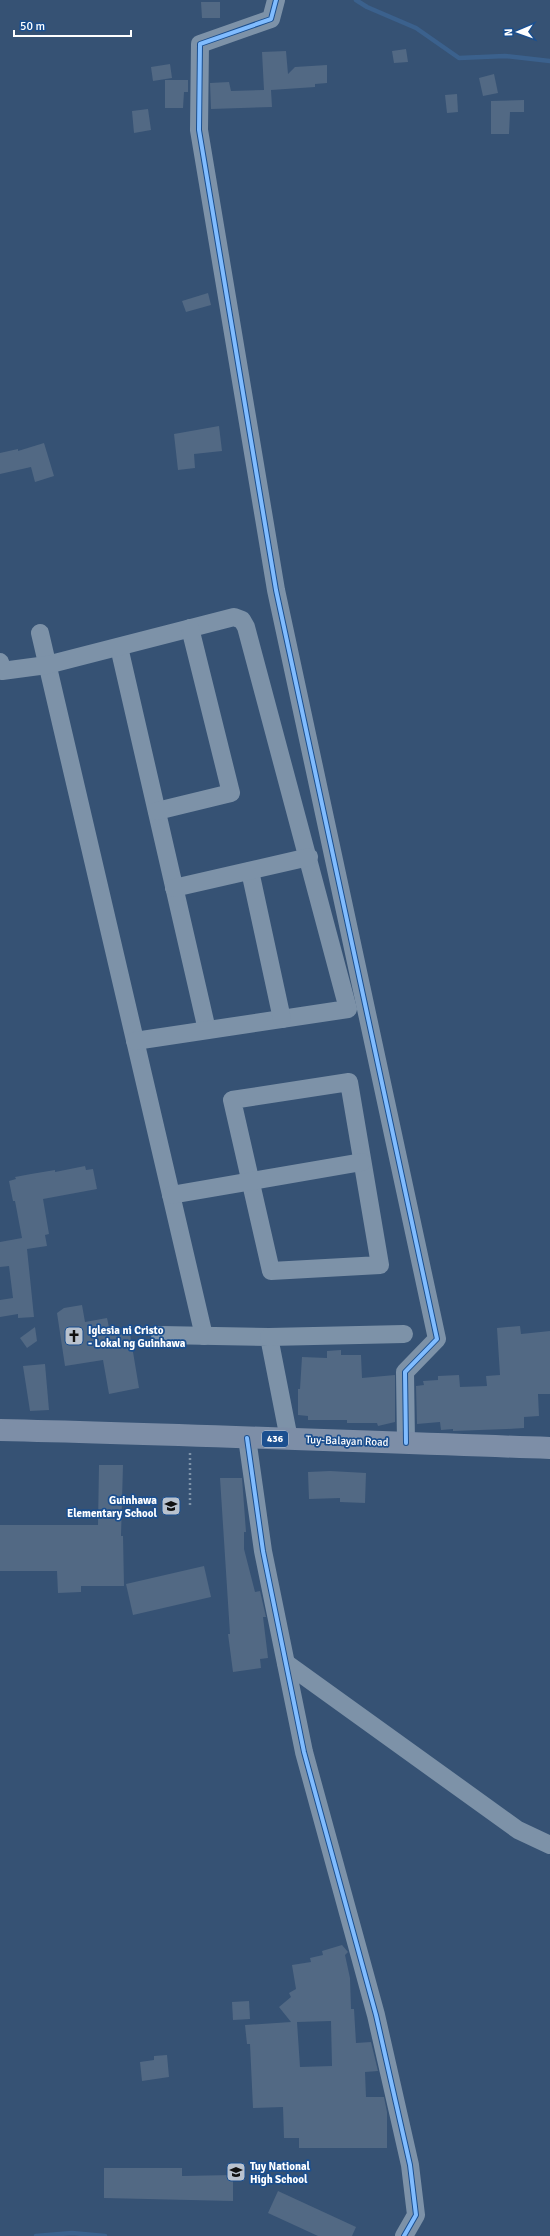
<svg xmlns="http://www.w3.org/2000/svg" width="550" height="2236" font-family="Signika,sans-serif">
	<rect width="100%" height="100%" fill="#365274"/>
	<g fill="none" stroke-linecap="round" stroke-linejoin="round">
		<!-- stream -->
		<g stroke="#3b618d" stroke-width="4.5">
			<path d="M356,0l11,7 49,21 43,30 46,-2 45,5"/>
			<path d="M36,2236l36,-3 33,3"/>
		</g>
	</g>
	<!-- building -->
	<g fill="#526984" fill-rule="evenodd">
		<path d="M201,2h19v16h-18z"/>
		<path d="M406,49l2,13 -14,1 -2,-12z"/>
		<path d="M286,51l2,23 7,-7 32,-2v18l-12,1v3l-44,3 1,17 -61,2 -1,-26 19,-1 2,9 33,-1 -2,-38z"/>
		<path d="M170,64l2,14 -19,3 -2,-14z"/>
		<path d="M494,74l4,19 -15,3 -4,-18z"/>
		<path d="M165,80h23v12h-4l-1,16h-18z"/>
		<path d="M457,94l1,18 -11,1 -2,-18z"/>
		<path d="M524,100v12h-14l-1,22h-18v-33z"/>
		<path d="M148,109l3,21 -17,3 -2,-22z"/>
		<path d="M208,293l3,12 -25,7 -4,-11z"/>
		<path d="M219,426l3,25 -28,3 1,14 -17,2 -4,-36z"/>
		<path d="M44,443l10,33 -19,6 -4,-15 -31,7v-21l18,-4v2z"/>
		<path d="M85,1166l1,4 7,-1 4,20 -54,10 6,35 -4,1 2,11 -20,3 7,68 -16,1v-4l-18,3v-17l13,-2 -4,-32 -9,1v-25l22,-4 -7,-37h-2l-4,-20 7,-2 -1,-2 16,-3 24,-4v2z"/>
		<path d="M82,1305l3,17 22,-4 3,14 19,-4 10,60 -30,6 -6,-34 -38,6 -8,-53 7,-5z"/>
		<path d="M520,1326l1,8 29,-3v63h-12l1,22 -15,1v11l-17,1 -54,2v-2l-12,1 -1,-8 -23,2 -1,-38 8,-1 -1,-4 15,-1v-4l21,-1 1,12 27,-1 -1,-10 14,-1 -3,-47z"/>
		<path d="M35,1327l2,14 -10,7 -7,-10z"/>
		<path d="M341,1350v5h20l1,23 33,-3v47l-17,4 -1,-3h-30v-3h-39v-4l-10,-1v-26h2l2,-32 25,1v-7z"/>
		<path d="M45,1364l4,46 -19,1 -7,-45z"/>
		<path d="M99,1465h24l-2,71h2l1,50h-43v6l-23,1 -1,-22h-57v-46h98z"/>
		<path d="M330,1471l36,2 -1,30 -25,-1v-4l-31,1 -1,-27z"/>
		<path d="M220,1478h22l4,54h-2v17l11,43 5,-1 6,26h-3l5,41 -8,1 1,9 -28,4 -5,-38h2z"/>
		<path d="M204,1566l7,31 -78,18 -7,-31z"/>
		<path d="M342,1945l6,7 -3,3 5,23 1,31h3l2,34 15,-1 7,29 -13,1 1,25h18l3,15v36h-88v-10h-15l-1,-31 -30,1 -3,-64h-3l-2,-19 46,-3 -12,-15 12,-10 -2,-4 7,-4 -4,-24 19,-3 -1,-4 13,-3 -1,-4zM331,2021l1,45 -32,1 -3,-45z"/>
		<path d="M249,2001l1,18 -17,1 -1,-18z"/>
		<path d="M167,2055l2,22 -27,4 -2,-19 14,-2v-4z"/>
		<path d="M104,2168h78v8l51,-1v26l-129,-3z"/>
		<path d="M278,2191l78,36 -4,9h-34l-50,-23z"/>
	</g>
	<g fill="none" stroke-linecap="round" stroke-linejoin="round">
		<!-- path -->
		<path stroke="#7d92a8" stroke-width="2.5" stroke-dasharray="2 3" stroke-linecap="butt" d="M190,1453v53"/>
		<!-- street -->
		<g stroke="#7d92a8" stroke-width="18">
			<path d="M276,0l-5,19 -71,25 -1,86 77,460 161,749 -32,33 1,71"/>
			<path d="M40,633l164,703"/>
			<path d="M119,647l88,383"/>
			<path d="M0,662l2,9 45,-6 187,-48 8,3 4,7 102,382 -213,32"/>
			<path d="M157,811l74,-18 -41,-165"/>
			<path d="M250,871l32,148"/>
			<path d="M174,888l135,-31"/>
			<path d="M349,1082l31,183 -109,6 -39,-171z"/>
			<path d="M171,1195l191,-33"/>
			<path d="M160,1335l109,2 20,102"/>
			<path d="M269,1337l135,-3"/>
			<path d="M247,1438l16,113 41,201 72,263 34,150 6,50 -12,21"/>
			<path d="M286,1663l232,167 32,15"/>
		</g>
		<!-- primary -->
		<path stroke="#7d8ea7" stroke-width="22" d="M0,1430c183,4 367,12 550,18"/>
		<!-- cycleway casing -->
		<g stroke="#1b4f8f" stroke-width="6">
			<g id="cycleway">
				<path d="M276,0l-5,19 -71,25 -1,86 77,460 161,749 -32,33 1,71"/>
				<path d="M247,1438l16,113 41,201 72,263 34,150 6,50 -12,21"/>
			</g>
		</g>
		<!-- cycleway -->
		<use href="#cycleway" stroke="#80bcff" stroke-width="4"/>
	</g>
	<!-- icons -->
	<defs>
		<g id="church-square" transform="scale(1)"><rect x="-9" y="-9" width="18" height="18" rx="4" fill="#b9c2ce" stroke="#1b4f8f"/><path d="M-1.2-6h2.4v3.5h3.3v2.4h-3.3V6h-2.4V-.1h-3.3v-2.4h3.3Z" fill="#111"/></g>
		<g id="school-square" transform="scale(1)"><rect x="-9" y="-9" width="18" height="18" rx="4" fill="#b9c2ce" stroke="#1b4f8f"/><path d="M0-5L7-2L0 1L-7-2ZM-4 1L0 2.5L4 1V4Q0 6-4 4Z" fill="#111"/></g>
	</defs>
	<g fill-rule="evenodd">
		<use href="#church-square" x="74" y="1336"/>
		<use href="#school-square" x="171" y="1506"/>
		<use href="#school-square" x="236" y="2172"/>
	</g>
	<g text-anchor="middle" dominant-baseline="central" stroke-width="3.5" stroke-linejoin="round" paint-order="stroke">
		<!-- shield labels -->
		<rect fill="#1b4f8f" stroke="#bbcadd" stroke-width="1" x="262" y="1431" width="26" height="16" rx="3"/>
		<g font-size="10" font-weight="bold" fill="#fff">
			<text x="275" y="1439">436</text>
		</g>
		<!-- poi labels -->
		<g font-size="11" font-weight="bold" fill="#fff" stroke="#1b4f8f" text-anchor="start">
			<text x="88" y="1330">Iglesia ni Cristo<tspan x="88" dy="13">- Lokal ng Guinhawa</tspan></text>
			<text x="157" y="1500" text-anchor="end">Guinhawa<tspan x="157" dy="13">Elementary School</tspan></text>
			<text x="250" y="2166">Tuy National<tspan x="250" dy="13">High School</tspan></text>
		</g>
		<!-- street labels -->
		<g font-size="11" fill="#fff" stroke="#1b4f8f">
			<text transform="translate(347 1441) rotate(2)">Tuy-Balayan Road</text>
		</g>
	</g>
	<!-- north arrow -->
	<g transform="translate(518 32) rotate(268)" stroke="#1b4f8f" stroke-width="3" paint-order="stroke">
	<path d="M0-3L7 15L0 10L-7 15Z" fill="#ffffff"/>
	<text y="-6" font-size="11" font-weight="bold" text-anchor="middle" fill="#ffffff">N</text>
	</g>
	<!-- scale -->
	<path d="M14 30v6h117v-6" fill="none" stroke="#ffffff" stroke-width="2"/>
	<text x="20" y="30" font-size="12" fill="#ffffff" stroke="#1b4f8f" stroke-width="3" paint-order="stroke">50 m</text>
</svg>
